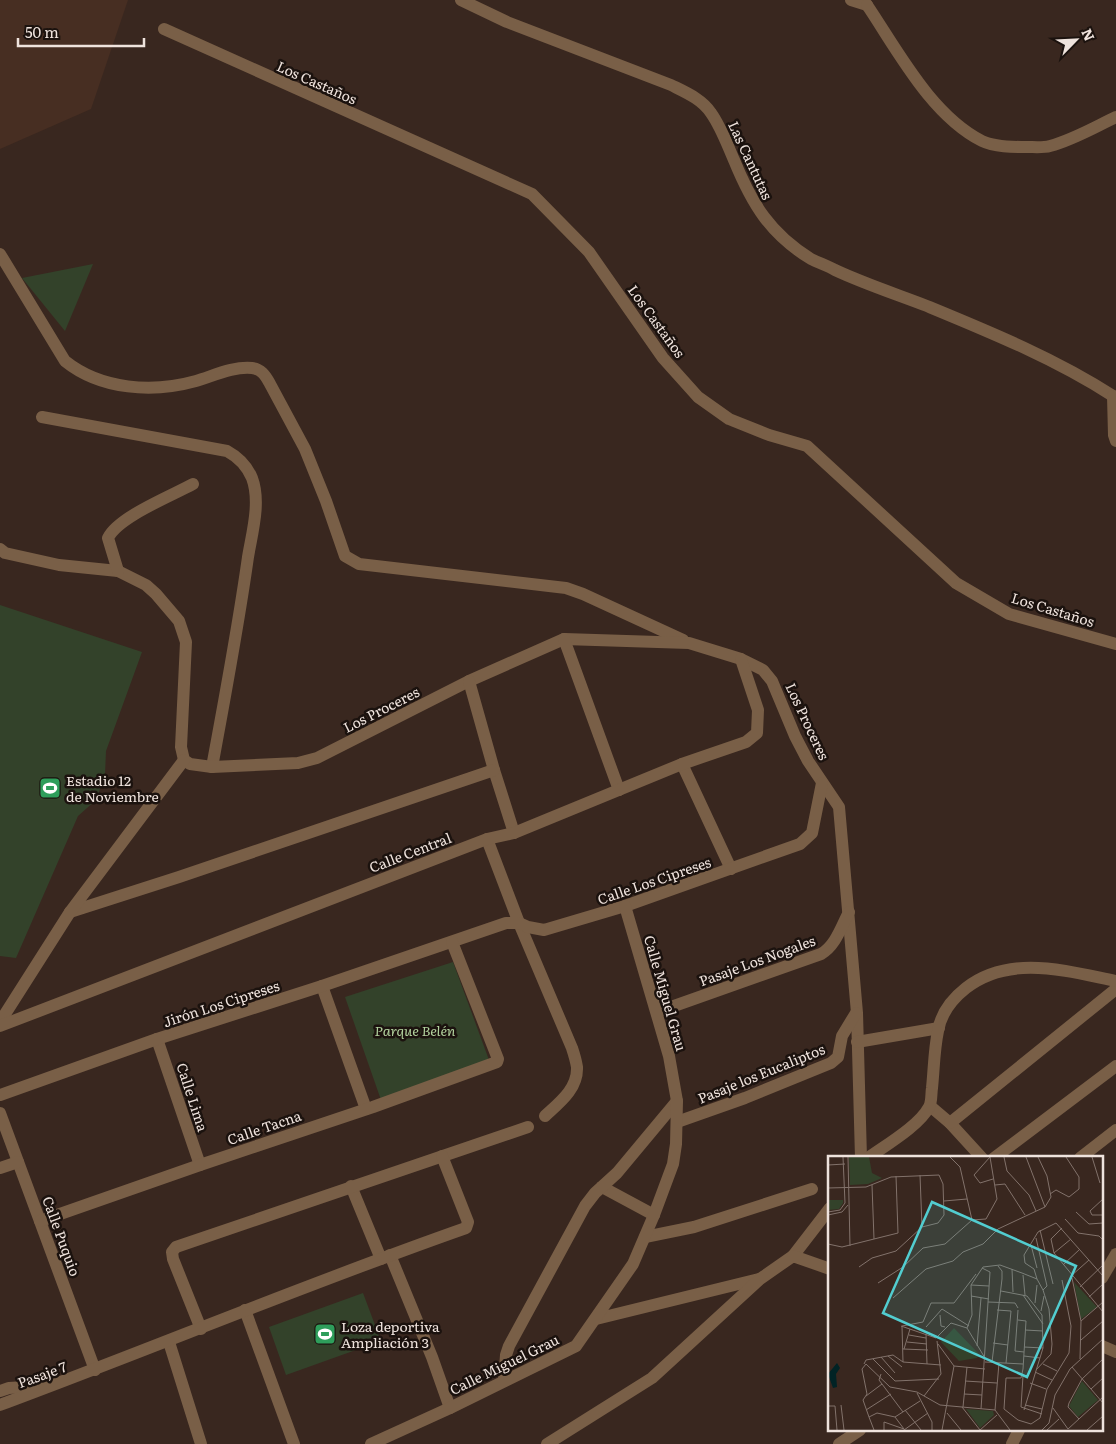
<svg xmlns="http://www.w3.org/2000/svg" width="1116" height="1444" font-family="Literata,serif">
	<rect width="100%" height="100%" fill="#39271f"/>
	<!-- built -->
	<path fill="#472e22" d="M0,0h128l-37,109 -91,40z"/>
	<!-- green -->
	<g fill="#33422a">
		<path d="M93,264l-28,67 -43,-53z"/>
		<path d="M0,605l142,47 -36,99 -1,24 -9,25 -18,16 -62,142 -16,-2z"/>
		<path d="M453,962l36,98 -108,40 -36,-103z"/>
		<path d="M363,1293l18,48 -95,34 -17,-48z"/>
	</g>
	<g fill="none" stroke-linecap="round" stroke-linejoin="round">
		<!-- minor -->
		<g stroke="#795f47" stroke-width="12">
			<path d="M461,0l46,22 164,63c14,7 31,14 40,28 10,14 16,31 23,47 18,44 36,74 77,99 8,4 17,7 24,11 30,14 61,24 92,36 63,26 129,53 186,90"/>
			<path d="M851,0l16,5"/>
			<path d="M867,5c31,46 64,110 115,136 12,6 31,6 45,6 7,0 16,1 23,-1 23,-6 45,-19 66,-29"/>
			<path d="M164,29l368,165 57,58 74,106 35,39 31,22 40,16 38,11 149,137 53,31 107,30"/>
			<path d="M0,254l65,107c36,29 88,32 131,20 17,-5 38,-15 56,-13 9,1 13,7 17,14l36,67 21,52 19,55 14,8 207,24 17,6 100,46"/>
			<path d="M1113,396l1,39 2,6"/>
			<path d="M42,417l185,34c11,6 20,15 25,27 9,24 0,55 -4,79 -10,71 -23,140 -36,210"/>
			<path d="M0,549l5,4 54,12 59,6 28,14 10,9 23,27 7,21 -5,105 3,13 6,4 22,3 86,-4 19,-5 152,-77 95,-42 125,4 52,16 22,11 9,11 23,55 13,25 31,46 18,206 4,145"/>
			<path d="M118,571l-10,-33c10,-21 63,-42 85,-54"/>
			<path d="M564,639l55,151"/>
			<path d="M469,681l25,89 20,63"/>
			<path d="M682,764l49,105"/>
			<path d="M487,839l32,84 53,125c2,6 4,13 5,19 1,22 -18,36 -32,49"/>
			<path d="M70,912l109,-35 315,-107"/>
			<path d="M322,986l44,123"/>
			<path d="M657,1012l164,-58c15,-9 20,-27 28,-42"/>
			<path d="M0,1022l70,-110 114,-152"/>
			<path d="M0,1026l487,-187 27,-6 168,-69 64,-22 11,-9 1,-23 -17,-51"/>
			<path d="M157,1039l43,126"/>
			<path d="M857,1042l82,-14"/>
			<path d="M0,1095l157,-56 165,-53 184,-63h13l9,4 16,3 81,-24 175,-62 12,-11 10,-50"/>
			<path d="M930,1106l20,17 32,35"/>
			<path d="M0,1113l95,257"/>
			<path d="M677,1122l68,-24 86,-35 7,-6 4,-21 14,-23"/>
			<path d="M950,1123l166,-134"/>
			<path d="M868,1158c18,-13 51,-32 61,-51 3,-5 2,-13 3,-19 2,-19 2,-38 6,-57 3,-18 14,-32 28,-43 44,-34 100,-17 150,-7"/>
			<path d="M994,1158l122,-92"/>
			<path d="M1080,1158l36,-28"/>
			<path d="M0,1168l18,-6"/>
			<path d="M351,1186l30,73"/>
			<path d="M602,1187l52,28"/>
			<path d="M40,1221l160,-56 173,-58 124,-45 1,-3 -46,-117"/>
			<path d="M645,1237l49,-10 118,-38"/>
			<path d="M390,1255l42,102 18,51"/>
			<path d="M793,1256l37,-48"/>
			<path d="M1102,1278l14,-24"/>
			<path d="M245,1310l49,134"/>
			<path d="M596,1319l163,-40"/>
			<path d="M201,1329l-28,-70 -1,-7 4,-5 352,-120"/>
			<path d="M169,1342l32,102"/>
			<path d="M1102,1346l14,6"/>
			<path d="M504,1381l2,-26 3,-9 76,-140 10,-13 22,-20 60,-72"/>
			<path d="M0,1391l9,-3 31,-2"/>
			<path d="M0,1405c156,-58 309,-122 466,-177l2,-6 -26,-66"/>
			<path d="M371,1444l79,-36 126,-62 57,-82 21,-49 19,-51 3,-20 1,-43 -8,-45 -44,-150"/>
			<path d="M547,1444l105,-66 108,-99 33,-23 37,13"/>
			<path d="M839,1444l21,-14"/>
			<path d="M1012,1444l7,-14"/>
		</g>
	</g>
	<!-- icons -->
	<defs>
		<g id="stadium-square" transform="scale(1.125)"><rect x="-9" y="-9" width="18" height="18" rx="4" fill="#2e9e5b" stroke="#1b120e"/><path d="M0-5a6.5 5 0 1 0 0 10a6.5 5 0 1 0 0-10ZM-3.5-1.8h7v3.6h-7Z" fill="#fff"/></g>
	</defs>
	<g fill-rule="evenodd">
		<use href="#stadium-square" x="50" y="788"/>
		<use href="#stadium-square" x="325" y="1334"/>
	</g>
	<g text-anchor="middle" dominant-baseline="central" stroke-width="5" stroke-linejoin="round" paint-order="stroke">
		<!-- street labels -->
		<g font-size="14" fill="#efe3dd" stroke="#1b120e">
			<text transform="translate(317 82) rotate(24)">Los Castaños</text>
			<text transform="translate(751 160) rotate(65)">Las Cantutas</text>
			<text transform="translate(657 321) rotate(54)">Los Castaños</text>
			<text transform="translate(1053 609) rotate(17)">Los Castaños</text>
			<text transform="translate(381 709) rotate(-27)">Los Proceres</text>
			<text transform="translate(808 721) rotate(65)">Los Proceres</text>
			<text transform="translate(410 852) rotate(-21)">Calle Central</text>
			<text transform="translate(654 880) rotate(-19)">Calle Los Cipreses</text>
			<text transform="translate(757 960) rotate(-20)">Pasaje Los Nogales</text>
			<text transform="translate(666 993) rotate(74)">Calle Miguel Grau</text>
			<text transform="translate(221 1003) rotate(-18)">Jirón Los Cipreses</text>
			<text transform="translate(761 1073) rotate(-22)">Pasaje los Eucaliptos</text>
			<text transform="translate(193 1097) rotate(72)">Calle Lima</text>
			<text transform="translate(264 1127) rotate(-19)">Calle Tacna</text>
			<text transform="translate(62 1236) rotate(70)">Calle Puquio</text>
			<text transform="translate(504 1364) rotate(-26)">Calle Miguel Grau</text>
			<text transform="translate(42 1374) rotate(-20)">Pasaje 7</text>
		</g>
		<!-- poi labels -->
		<g font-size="14" fill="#efe3dd" stroke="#1b120e" text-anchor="start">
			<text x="66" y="780">Estadio 12<tspan x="66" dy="16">de Noviembre</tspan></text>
			<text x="341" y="1326">Loza deportiva<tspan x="341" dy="16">Ampliación 3</tspan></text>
		</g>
		<!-- park labels -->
		<g font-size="14" font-style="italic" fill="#b2d29e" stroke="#1b120e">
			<text x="415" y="1030">Parque Belén</text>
		</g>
	</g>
	<!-- overview -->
	<g transform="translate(828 1156)">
		<rect width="275" height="275" fill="#39271f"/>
		<path d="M21,1h20l3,16 10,5 -14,6 -18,1zM0,44h15v3l-4,6 -11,1zM246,126l23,25 -16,12zM126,172l25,26 -2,4 -18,3 -18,-19zM254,225l16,19 -20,17 -9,-11zM138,253l27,2 1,4 -14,13z" fill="#33422a"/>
		<path d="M9,207l3,5 -4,6 1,13 -4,1 -5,-14z" fill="#012325"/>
		<path fill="none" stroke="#82726b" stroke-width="1" d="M20,1l2,89M122,1l10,10 12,53M162,1l-16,18 6,8 13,-4M176,1l3,14 22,24 7,16M210,1l9,19 4,21 -6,10M264,1l8,26M0,9l17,-1M92,19l2,52M44,29l2,54M167,29l10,-1 20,31M0,32l38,-1 25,-10 48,-2 4,9 1,31 -6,8 -16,4M222,38l6,-4 13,7 10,-8v-12l-13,-20M275,43l-13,12 2,4h11M116,45l23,-2M0,56l12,-2 5,-7 -2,-46M248,56l13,12 14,-1M0,59l14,-3 6,-7M237,63l13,14 21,3 4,4M144,64l14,-1 11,-20 -7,-42M234,72l-11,11 3,14 49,59M212,74l13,54M208,82l11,48 -4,4 6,19 3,35 -1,10 -15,16M0,88l14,3 56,-14 -2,-57M203,89l6,23M226,97l17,-14M235,109l17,-16M31,111l13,-9 24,-7 26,-24M184,113l1,23M195,119l2,20M243,120l18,-16M244,122l9,43 -1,38M209,123l-3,-10 -9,-6 -1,-8 14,-23 18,-9 47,53M50,127l25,-16 20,-19 22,-4 27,-24M143,129l18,1M252,131l23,-22M173,135l26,5 15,19 1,33 -19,62M195,139l20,29M143,140l18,3M261,141l14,-13M65,142l33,-29 27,-8 10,-9 20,-8 15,-15 47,-22 -19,-50M160,146l27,1 3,5M207,147l2,-18M169,154l14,1 -5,52M190,154l-3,41 9,1M213,155l3,-15M112,159l1,11 4,1M190,164l8,1 -3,48M253,165l22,-19M73,170l35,12 15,-15 16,5 5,-13 -1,-30 12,-18 17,-2 22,8 15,6 6,11M98,171l16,-18 27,17M139,172l18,30M197,174l18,1M98,178l1,30M81,179l17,3M253,184l22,-19M79,186l20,2M165,187l15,2M110,188l16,22M149,190l4,-48M196,191l19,1M75,193l25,1M76,193l6,-20M60,200l14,11M196,200l16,2M53,201l14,16M45,203l22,22 44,-2M75,206l-1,-36 21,-4 8,-19h23l22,-29M157,206l38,2M164,206l10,-83v-8l-4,-5M171,207l-4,47 15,20M36,208l2,-4 27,-5 10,7 38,3M215,208l14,7M126,210l31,3M244,211l31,36M195,213l-2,9h-15l-2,31 14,11 13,4 9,-6 7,-29 22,-36 2,-27 -9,-46M207,216l17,8M53,218l-2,6 24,32M195,220l-2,31 21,7M137,225l32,2M202,227l16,6M263,233l12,-11M89,237l15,29v8M136,238l18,1M38,240l16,-12M96,240l17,-22 -4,-33M13,249l3,25M197,249l17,4M0,250h7l2,24M134,251l18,23 17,-15M135,251l4,-40M225,252l15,21M153,253l9,-137 -8,-4M38,254l25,-16M77,254l16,20M119,257l14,17M41,261l-6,-17 4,-6 -5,-25 4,-5 24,23 27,5 23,13 55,5M251,263l-11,-12 1,-4 13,-24 21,-20M240,273l35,-32M46,274l-5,-13 8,-4 18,4 25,-16M56,274v-8l20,7 -9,-12M76,274l24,-17M114,274l12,-64M214,274l7,-7 6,-28 15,-26 33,-30M219,274l12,-11M259,274l16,-14"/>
		<path fill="#52cdd0" fill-opacity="0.15" stroke="#52cdd0" stroke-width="2.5" d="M104,46l144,64 -49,111 -144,-64z"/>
		<rect width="275" height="275" fill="none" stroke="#efe3dd" stroke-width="2.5"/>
	</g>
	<!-- north arrow -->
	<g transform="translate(1076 40) rotate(66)" stroke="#1b120e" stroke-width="4" paint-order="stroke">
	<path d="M0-4L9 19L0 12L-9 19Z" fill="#efe3dd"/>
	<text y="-8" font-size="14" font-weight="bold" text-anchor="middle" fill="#efe3dd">N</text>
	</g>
	<!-- scale -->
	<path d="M18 38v8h126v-8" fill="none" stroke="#efe3dd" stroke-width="2.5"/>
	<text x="25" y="38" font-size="15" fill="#efe3dd" stroke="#1b120e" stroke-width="4" paint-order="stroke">50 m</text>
</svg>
